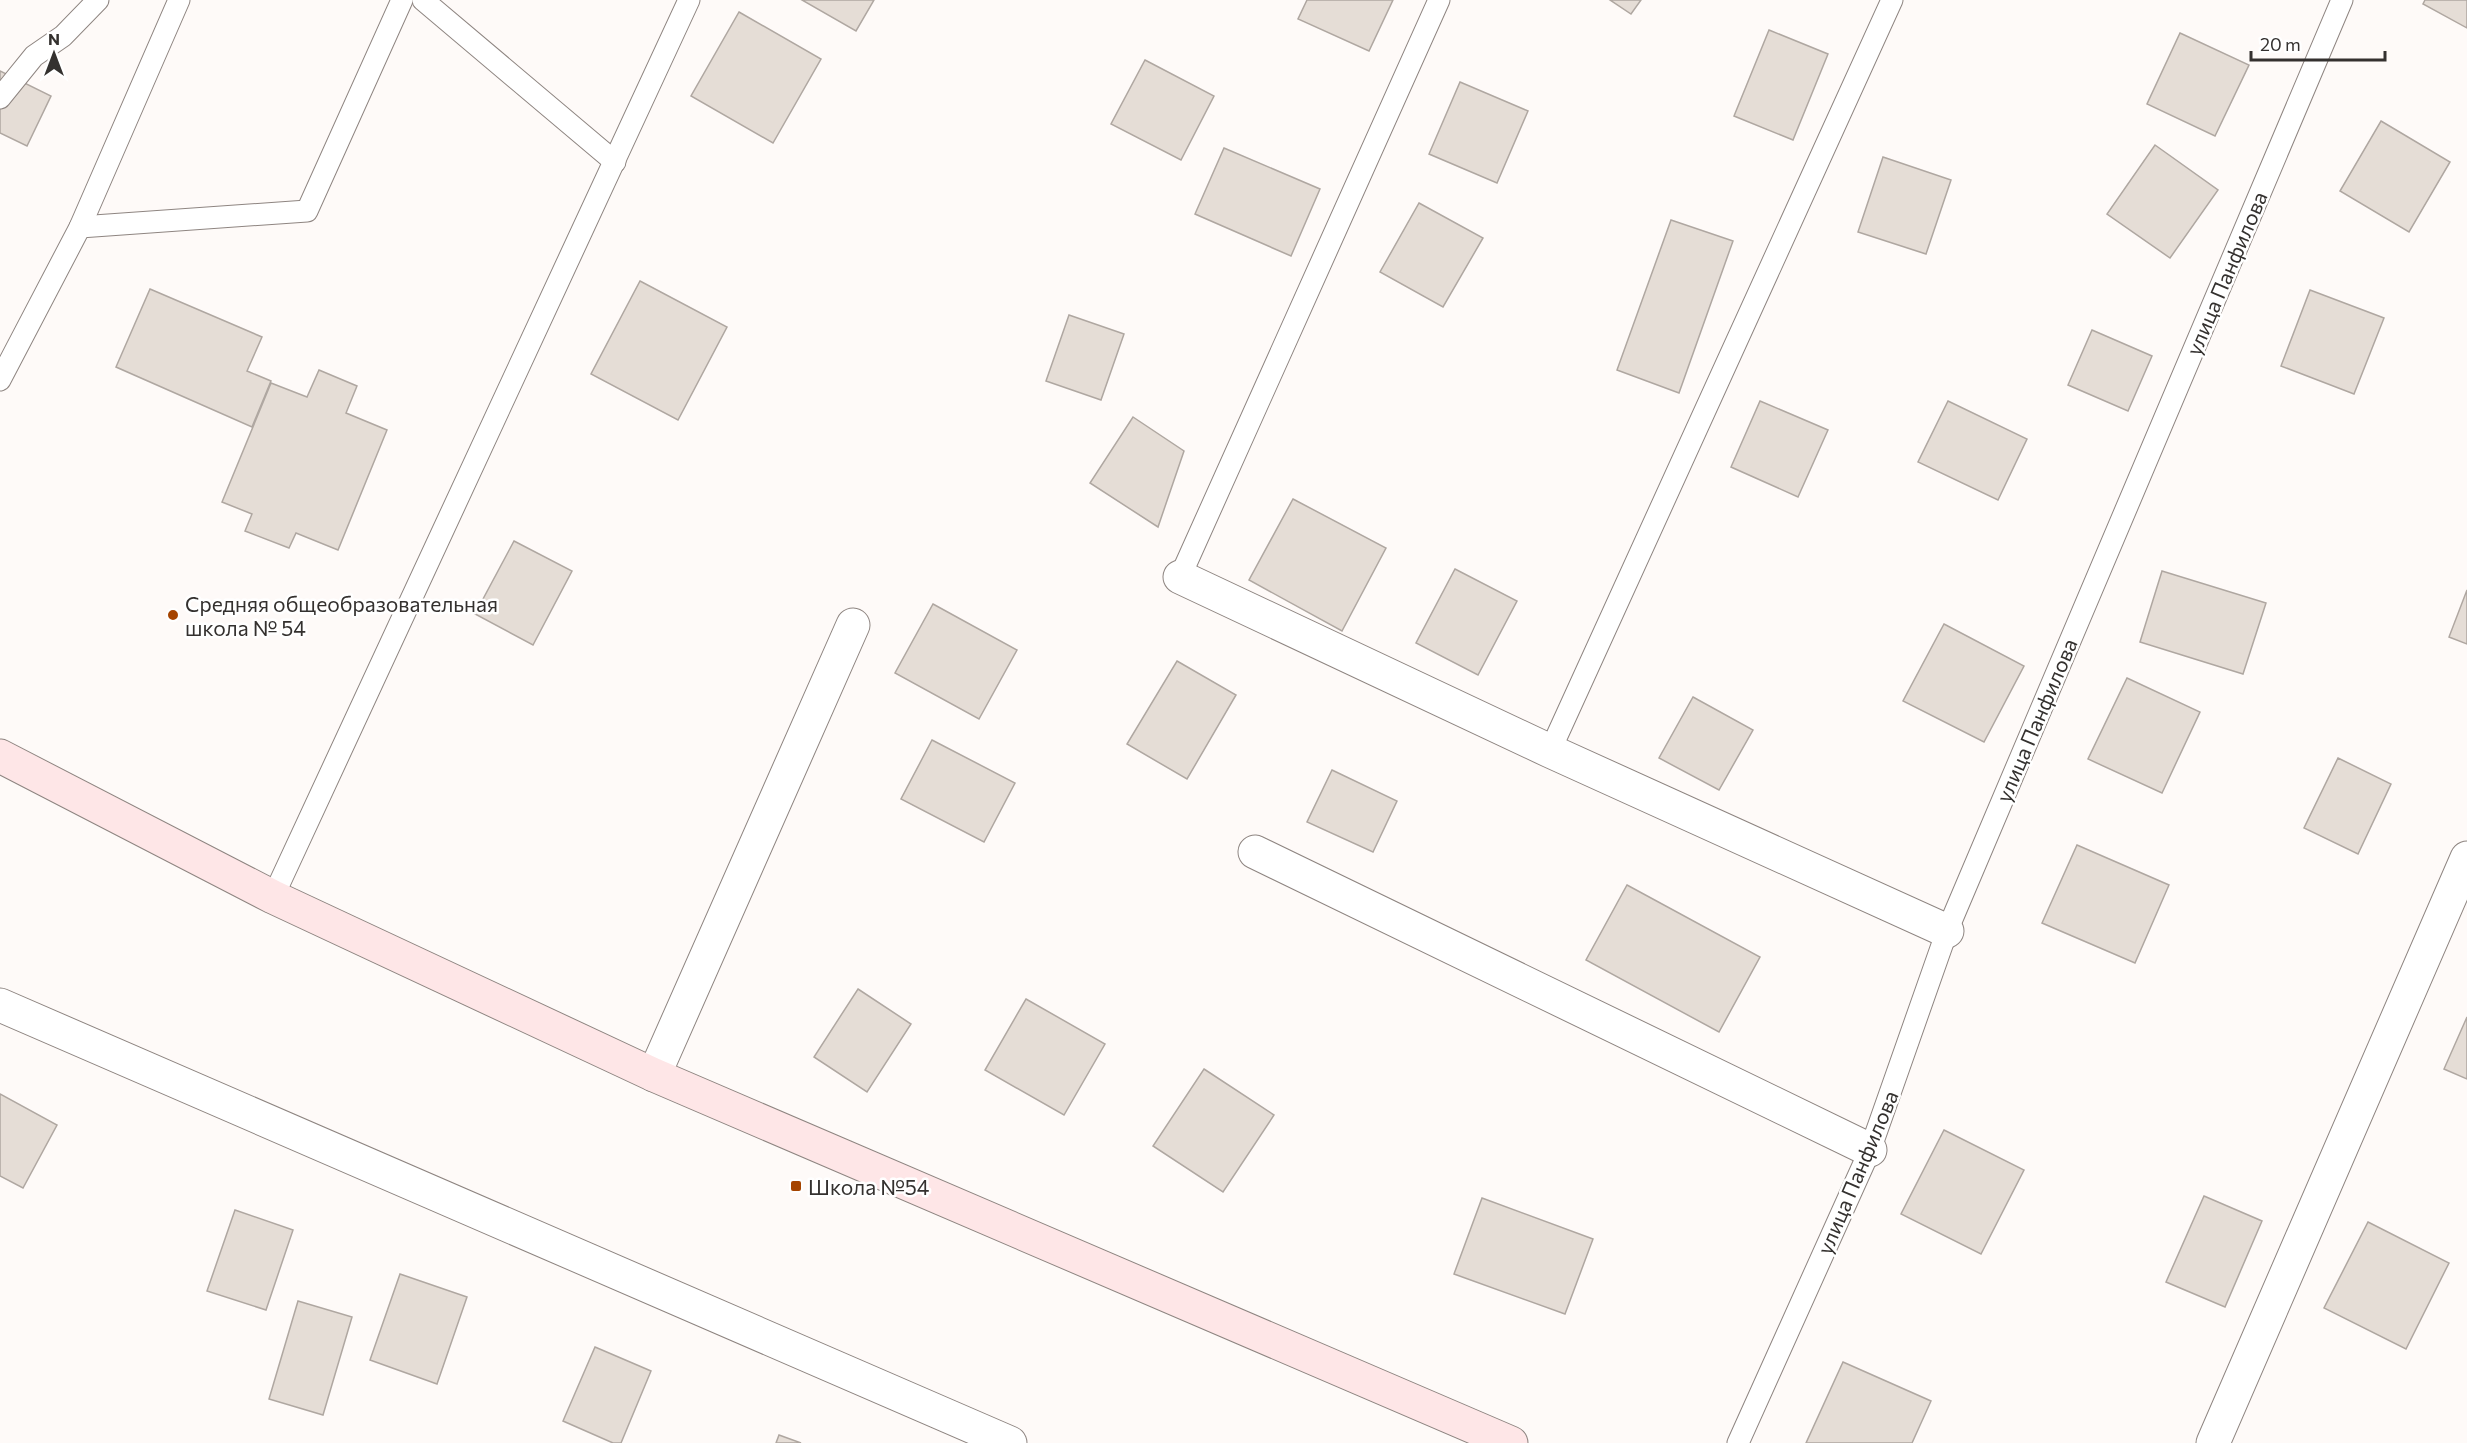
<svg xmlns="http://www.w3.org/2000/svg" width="2467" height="1443" font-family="Commissioner,sans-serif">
	<rect width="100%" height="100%" fill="#fefaf8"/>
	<!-- building -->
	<g fill="#e5ddd6" stroke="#afa7a1" stroke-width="1.5">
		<path d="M802,0h72l-18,31z"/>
		<path d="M1307,0h86l-24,51 -71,-32z"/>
		<path d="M1610,0h31l-10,14z"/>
		<path d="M2425,0h42v28l-44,-24z"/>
		<path d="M739,12l82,47 -48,84 -82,-47z"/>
		<path d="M1769,30l59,24 -35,86 -59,-24z"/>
		<path d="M2180,33l69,32 -34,71 -68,-32z"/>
		<path d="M1145,60l69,36 -33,64 -70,-36z"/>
		<path d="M0,71l51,25 -24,50 -27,-13z"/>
		<path d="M1460,82l68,29 -31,72 -68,-29z"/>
		<path d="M2381,121l69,41 -41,70 -69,-41z"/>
		<path d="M2155,145l63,45 -48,68 -63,-44z"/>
		<path d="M1224,148l96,41 -29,67 -96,-42z"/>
		<path d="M1883,157l68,23 -25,74 -68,-22z"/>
		<path d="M1419,203l64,35 -40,69 -63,-35z"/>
		<path d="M1671,220l62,21 -54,152 -62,-23z"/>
		<path d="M640,281l87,46 -49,93 -87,-46z"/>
		<path d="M150,289l112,48 -15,34 24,10 -19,46 -136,-60z"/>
		<path d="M2310,290l74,28 -30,76 -73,-28z"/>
		<path d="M1069,315l55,19 -23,66 -55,-19z"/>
		<path d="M2092,330l60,26 -24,55 -60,-26z"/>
		<path d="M319,370l38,16 -11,27 41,17 -49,120 -42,-17 -7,15 -44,-17 7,-17 -30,-12 49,-119 36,14z"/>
		<path d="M1760,401l68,29 -30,67 -67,-30z"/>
		<path d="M1948,401l79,38 -29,61 -80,-38z"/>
		<path d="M1133,417l51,34 -26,76 -68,-44z"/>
		<path d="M1293,499l93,49 -44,83 -93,-51z"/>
		<path d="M514,541l58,30 -39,74 -58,-31z"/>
		<path d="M1455,569l62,32 -39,74 -62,-32z"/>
		<path d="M2162,571l104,32 -23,71 -103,-32z"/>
		<path d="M2467,590v54l-18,-7z"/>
		<path d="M933,604l84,46 -38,69 -84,-46z"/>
		<path d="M1944,624l80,42 -40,76 -81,-41z"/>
		<path d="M1177,661l59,34 -49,84 -60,-35z"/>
		<path d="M2127,678l73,34 -38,81 -74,-34z"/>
		<path d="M1693,697l60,33 -34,60 -60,-32z"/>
		<path d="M932,740l83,43 -31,59 -83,-43z"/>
		<path d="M2338,758l53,26 -33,70 -54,-26z"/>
		<path d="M1332,770l65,31 -24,51 -66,-30z"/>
		<path d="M2077,845l92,40 -34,78 -93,-40z"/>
		<path d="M1627,885l133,72 -41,75 -133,-72z"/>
		<path d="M858,989l53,35 -44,68 -53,-35z"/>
		<path d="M1026,999l79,45 -41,71 -79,-45z"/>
		<path d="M2467,1017v62l-23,-10z"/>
		<path d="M1204,1069l70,46 -51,77 -70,-46z"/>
		<path d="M0,1094l57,31 -34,63 -23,-12z"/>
		<path d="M1944,1130l80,40 -43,84 -80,-40z"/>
		<path d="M2204,1196l58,25 -37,86 -59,-25z"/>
		<path d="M1482,1198l111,41 -28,75 -111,-40z"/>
		<path d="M235,1210l58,20 -27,80 -59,-19z"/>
		<path d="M2368,1222l81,41 -43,86 -82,-41z"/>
		<path d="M400,1274l67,23 -30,87 -67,-24z"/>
		<path d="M298,1301l54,16 -29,98 -54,-16z"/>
		<path d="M595,1347l56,24 -30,72h-8l-50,-22z"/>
		<path d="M1843,1362l88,39 -19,42h-106z"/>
		<path d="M779,1435l22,8h-25z"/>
	</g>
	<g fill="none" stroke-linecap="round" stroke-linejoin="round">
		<!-- lane casing -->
		<g stroke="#8e8581" stroke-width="23">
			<g id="lane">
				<path d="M423,0l192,162"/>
				<path d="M0,98l34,-42 29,-20 35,-36"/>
				<path d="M80,227l227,-16 95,-211"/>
				<path d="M0,380l80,-153 99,-227"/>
				<path d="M1180,577l259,-577"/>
				<path d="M1550,751l342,-751"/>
				<path d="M273,897l416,-897"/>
				<path d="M1738,1443l132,-293 77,-219 395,-931"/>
			</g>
		</g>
		<!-- street casing -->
		<g stroke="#8e8581" stroke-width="35">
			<g id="street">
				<path d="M1180,577l370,174 397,180"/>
				<path d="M1255,852l615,298"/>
				<path d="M0,1005l1010,438"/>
				<path d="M654,1075l199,-450"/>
				<path d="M2213,1443l254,-585"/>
			</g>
		</g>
		<!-- secondary casing -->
		<g stroke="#8e8581" stroke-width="35">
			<path id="secondary" d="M0,756l273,141 381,178 857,368"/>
		</g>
		<!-- lane -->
		<use href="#lane" stroke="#fff" stroke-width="21"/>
		<!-- street -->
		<use href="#street" stroke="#fff" stroke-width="33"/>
		<!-- secondary -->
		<use href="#secondary" stroke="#fee6e7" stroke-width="33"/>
	</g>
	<!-- markers -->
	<g fill="#a54400" stroke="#fff" stroke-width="2">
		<circle cx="173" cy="615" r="6"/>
		<rect x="790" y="1180" width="12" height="12" rx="3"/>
	</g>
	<g text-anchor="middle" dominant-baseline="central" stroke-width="5" stroke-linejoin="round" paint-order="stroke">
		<!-- street labels -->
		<g font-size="21" fill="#34312f" stroke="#fff">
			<text transform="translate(2226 273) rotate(-67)">улица Панфилова</text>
			<text transform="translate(2036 720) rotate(-67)">улица Панфилова</text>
			<text transform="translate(1857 1172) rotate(-67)">улица Панфилова</text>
		</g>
		<!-- poi labels -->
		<g font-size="21" fill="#34312f" stroke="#fff" text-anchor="start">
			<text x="185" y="603">Средняя общеобразовательная<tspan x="185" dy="24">школа № 54</tspan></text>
			<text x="808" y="1186">Школа №54</text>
		</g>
	</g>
	<!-- north arrow -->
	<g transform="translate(54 54)" stroke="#ffffff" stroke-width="4.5" paint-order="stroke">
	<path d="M0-4.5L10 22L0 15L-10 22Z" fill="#34312f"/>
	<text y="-9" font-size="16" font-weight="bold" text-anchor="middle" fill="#34312f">N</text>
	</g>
	<!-- scale -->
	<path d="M2251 51v9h134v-9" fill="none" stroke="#34312f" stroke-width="3"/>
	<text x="2260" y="51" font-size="18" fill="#34312f" stroke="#ffffff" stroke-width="4.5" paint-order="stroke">20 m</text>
</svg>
